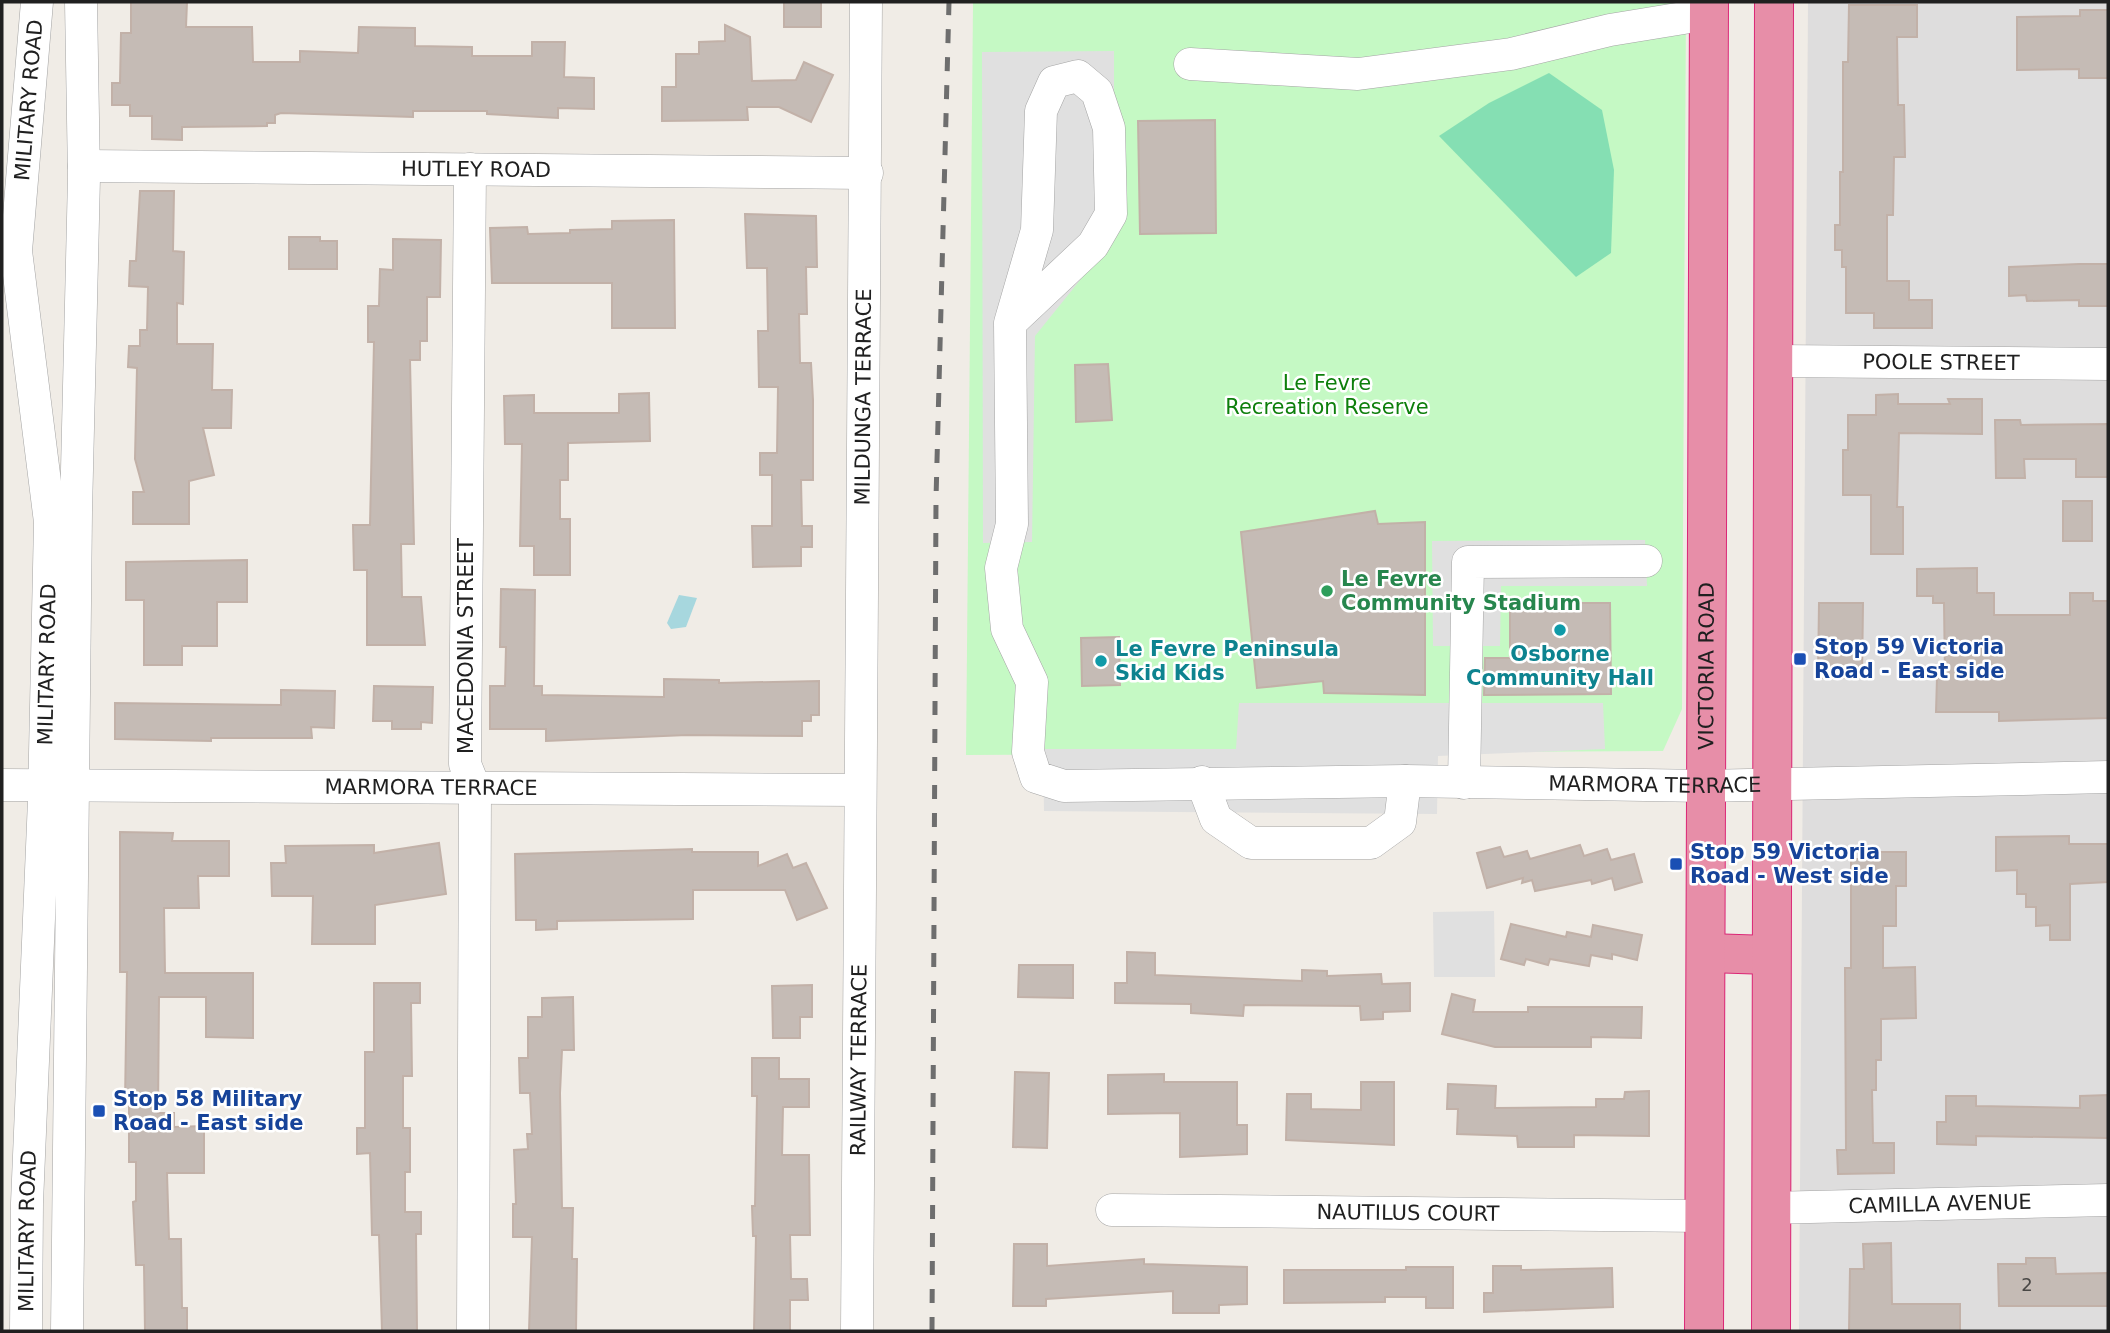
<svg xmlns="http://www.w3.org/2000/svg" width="2110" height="1333" font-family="'DejaVu Sans',sans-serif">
	<rect width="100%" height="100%" fill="#f0ece6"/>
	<!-- residential -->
	<path fill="#dedddd" d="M1808,2h300v1329h-309z"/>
	<!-- park -->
	<path fill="#c5f9c4" d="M973,2h713l-4,707 -19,42 -697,4z"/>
	<!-- pitch -->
	<path fill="#85dfb3" d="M1549,73l53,37 12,60 -3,83 -35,24 -137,-141 50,-33z"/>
	<!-- parking -->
	<g fill="#e0e0e0">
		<path d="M1114,51v187l-79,98 -3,206 -49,1 -1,-491z"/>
		<path d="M1645,540l2,46h-146l-1,60h-67l-1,-105z"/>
		<path d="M1239,703h364l2,46 -167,7 -1,58 -393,-3 -1,-62h193z"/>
		<path d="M1494,911l1,66h-61l-1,-65z"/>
	</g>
	<!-- water -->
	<path fill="#a7d7de" d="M679,595l18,3 -11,29 -15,2 -4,-6z"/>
	<!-- building -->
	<g fill="#c5bbb5" stroke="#c2b1a8" stroke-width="2">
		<path d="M131,2h56l-1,25h66l1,35h47v-11l58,2 1,-26 56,1v18l57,1v9h60v-14h33l-1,35 30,1v31l-36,-1v10l-71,-4v-3h-74v6l-132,-4 -6,2v8h-8v3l-85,1v13l-30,-1v-23h-22v-11h-18v-22h8l1,-50h10z"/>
		<rect x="784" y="2" width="37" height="25"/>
		<path d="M1849,5h68v32h-20l1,68h6l1,52h-11l-1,58h-6v66h22v19h23v28h-58v-15h-28v-46h-4v-17h-7v-25h5v-53h3v-110h5z"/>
		<path d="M2080,10h28v68h-29v-9l-62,1v-53l63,-1z"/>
		<path d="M725,25l25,12 2,44 44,-1 8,-18 29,13 -22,47 -32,-15h-32l1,13 -86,1v-34h14v-33h23v-12l26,-1z"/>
		<path d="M1215,120l1,113 -76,1 -2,-113z"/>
		<path d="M140,191h34l-1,60 11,1 -1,52 -6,-1v41h36l-1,46h20l-1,38h-28l11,47 -25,6v43h-56v-32h11l-9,-33 2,-91 -9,-1 1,-21h11v-16h7l1,-43 -19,-1 1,-25h6z"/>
		<path d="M745,214l71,2 1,51h-11l1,47h-8l1,49h11l2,37v80h-12l1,46h10v21h-11v19l-48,1 -1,-41h20v-51h-12v-22h17l1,-66h-19l-1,-56h10l-1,-63h-20z"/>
		<path d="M674,220l1,108h-63v-45h-120l-2,-55 37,-1 1,7 42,-1v-3l42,-1v-8z"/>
		<path d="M289,237h31v4h17v28h-48z"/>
		<path d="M393,239l48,1 -1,57h-13v44h-7v19h-10l4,184h-13l1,53h19l4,48h-58v-75h-13l-1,-45h17l4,-183h-6v-36h11l1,-37 13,1z"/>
		<path d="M2079,264h29v42h-29v-6l-52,1 -1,-6 -17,1v-29z"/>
		<path d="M1108,364l4,56 -36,2 -1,-57z"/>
		<path d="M649,393l1,48 -82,2v37h-8v39h10v56h-36v-29h-14l2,-102h-17l-1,-48 30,-1v18h85v-19z"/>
		<path d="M1898,394v10h52l-2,-5h34v35l-83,-1 -2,74h6v47h-32v-59h-28v-45h5v-35h28v-20z"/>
		<path d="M1995,420h25l1,5 87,-1v53h-32v-18h-52l1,19h-29z"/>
		<rect x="2063" y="501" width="29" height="40"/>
		<path d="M1375,511l3,13 47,-2v173l-101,-2 -1,-12 -66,7 -16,-156z"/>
		<path d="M247,560v42h-30v44h-35v19h-38v-65h-18v-38z"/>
		<path d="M1977,568v25h17v22h76v-22h23v8h15v117l-109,3v-9h-63l1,-34h8l-1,-75h-11v-7h-16v-27z"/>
		<path d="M501,589l34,1 -1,96h8v9l122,2v-18l55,1v3l100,-2v34h-8v6h-9v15l-115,-1 -141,6v-12h-56v-43h15l1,-39h-6z"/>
		<path d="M1510,603h100l1,91 -127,1 1,-37h25z"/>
		<path d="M1819,603h44l-1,75h-44z"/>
		<path d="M1119,637l1,48 -38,1 -1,-48z"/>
		<path d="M374,686l59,1 -1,36 -11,-1v7h-29v-8h-19z"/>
		<path d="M281,690l54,1 -1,37 -23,-1 1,11h-101v3l-96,-2v-36l166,2z"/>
		<path d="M120,832l53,1 -1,8h57v35h-31l1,32h-35l1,65h88v65l-47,-1v-40h-47l-1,116h16v14l30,-1v47h-37l2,66h12l1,69h5v23h-42l-1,-66h-8l-3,-63 3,-1v-39h-7v-60h-4l2,-130h-7z"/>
		<path d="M2069,836v8h39v38l-38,2v56h-20v-15l-14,1v-19h-10v-13h-9v-24l-21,1v-34z"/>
		<path d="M439,843l7,51 -71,11v39h-63l1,-48h-41l-1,-33h15l-1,-17 89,-1v8z"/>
		<path d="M1580,845l4,11 23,-7 4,11 23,-6 8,28 -27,8 -3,-12 -20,6 -1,-4 -56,11 -3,-11 -10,3 1,-5 -36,10 -10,-35 23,-6 4,10 23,-6 3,8z"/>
		<path d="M692,849v3h66v14l29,-12 6,14 13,-5 21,45 -30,12 -12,-30h-92v29l-136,2v8l-21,1v-10h-20l-1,-66z"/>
		<path d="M1876,852h30v34h-10v40h-13v42l32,-1 1,51 -35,1v41h-5v30h-4l1,53h21v30l-56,1 -1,-24h9l-1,-182h6v-109h25z"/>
		<path d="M1511,924l55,13 1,-5 24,5 2,-12 49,10 -5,25 -25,-6v5l-21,-4 -2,11 -39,-7 -2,6 -22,-6 -2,6 -23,-6z"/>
		<path d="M1127,952l28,1v22l147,6v-11l25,1v5l54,-2 1,10 28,-1v28l-27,1v7l-22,1 -1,-14 -116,-1 -1,11 -52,-3v-9l-76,-1v-20h12z"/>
		<path d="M1019,965h54v33l-55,-1z"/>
		<path d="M374,983h46v20h-9l1,73h-9v52h7v44h-5v40h16v22h-5l1,97h-35l-3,-96h-7l-2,-82 -13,1v-26h8v-76h9z"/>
		<path d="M812,985v32h-12v21h-27l-1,-52z"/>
		<path d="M1452,994l23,6 -2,12h55v-5h114l-1,31 -50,-1v10h-96l-53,-13z"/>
		<path d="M573,997l1,53h-12l-2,43 2,115h11l-1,51h5l-1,72h-47l3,-94h-19v-33h3l-2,-54 14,-1 -1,-15h5l-2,-41h-10l-1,-35h9v-41h14v-19z"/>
		<path d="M752,1058h27v21h30v28h-26l-1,48h27l1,80h-20l1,44h16l1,21h-18v31h-36l2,-95h-3l-1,-30h3l2,-110h-5z"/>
		<path d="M1015,1072l34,1 -2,75 -34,-1z"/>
		<path d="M1164,1074v8h73v43h10v29l-67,3v-44l-72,1v-39z"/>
		<path d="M1361,1082h33v63l-108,-5 1,-46h24v15l50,1z"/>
		<path d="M1448,1084l48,2 -1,22 101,-1v-8h28l1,-7 24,-1v45l-75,-1v12h-56l-1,-11 -60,-2 1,-25h-11z"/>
		<path d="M2108,1095v43l-132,-2v9l-39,-1v-22h9v-26h30v10l104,2v-12z"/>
		<path d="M1891,1243l1,61h68v27h-111l1,-62h14l-1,-25z"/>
		<path d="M1014,1244h33v22l97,-7v5l103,3v37l-28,1v8h-46v-22l-127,8v7h-33z"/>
		<path d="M2026,1258h29l1,16 52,-1v33h-109l-1,-42h28z"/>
		<path d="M1493,1266h28v4l91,-2 1,39 -129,5v-19h9z"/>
		<path d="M1406,1267h47v41h-27v-11h-41v5l-101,1v-33h122z"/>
	</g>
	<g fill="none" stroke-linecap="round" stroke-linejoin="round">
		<!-- minor casing -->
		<g stroke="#a4a4a4" stroke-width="33">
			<g id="minor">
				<path d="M1190,64l168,10 153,-20 99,-24 98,-16"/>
				<path id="s1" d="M84,166l783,7"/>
				<path d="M470,169l-5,595 10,25 -2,542"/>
				<path id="s2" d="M1010,323l83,-78 18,-31 -2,-86 -12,-36 -19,-16 -24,6 -13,29 -4,119 -27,93 2,201 -11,44 6,61 25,53 -4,70 8,25 28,9 341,-5 300,5 403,-9"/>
				<path id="s3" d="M1773,361l335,3"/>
				<path d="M1202,782l14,37 35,24h120l29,-21 5,-41"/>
				<path d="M1464,783l4,-221 178,-1"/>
				<path id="s4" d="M2,785l858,5"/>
				<path id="s5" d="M1770,1208l338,-8"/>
				<path id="s6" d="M1112,1210l593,6"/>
				<path id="s7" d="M26,1331l1,-128 17,-403 6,-278 -34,-271 21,-249"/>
				<path d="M67,1331l9,-819 8,-335 -3,-175"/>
				<path id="s8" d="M857,1331l9,-1329"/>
			</g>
		</g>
		<!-- highway casing -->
		<g stroke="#db2776" stroke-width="40">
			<g id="highway">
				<path d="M1707,953l63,2"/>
				<path id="s9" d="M1704,1331l5,-1329"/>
				<path d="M1771,1331l3,-1329"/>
			</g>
		</g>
		<!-- minor -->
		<use href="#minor" stroke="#fff" stroke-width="32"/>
		<!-- highway -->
		<use href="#highway" stroke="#e78ea8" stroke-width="38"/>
		<!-- rail -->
		<path stroke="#6e6e6e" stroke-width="5" stroke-dasharray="14 14" stroke-linecap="butt" d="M932,1331l4,-832 13,-497"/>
	</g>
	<!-- markers -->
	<circle fill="#2e9e5b" stroke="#fff" stroke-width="2.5" cx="1327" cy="591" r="7"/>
	<g fill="#0f9aa8" stroke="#fff" stroke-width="2.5">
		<circle cx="1560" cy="630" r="7"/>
		<circle cx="1101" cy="661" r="7"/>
	</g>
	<g fill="#1a4fb4" stroke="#fff" stroke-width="2.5">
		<rect x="1793" y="652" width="14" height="14" rx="3.5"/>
		<rect x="1669" y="857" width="14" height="14" rx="3.5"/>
		<rect x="92" y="1104" width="14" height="14" rx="3.5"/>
	</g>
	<g text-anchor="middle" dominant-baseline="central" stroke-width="5" stroke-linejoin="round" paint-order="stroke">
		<!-- number labels -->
		<g font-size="18" fill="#494745">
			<text x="2027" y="1284">2</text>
		</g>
		<!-- street labels -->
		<g font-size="21" fill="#202020" stroke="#fff">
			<text stroke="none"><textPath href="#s7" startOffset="1234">MILITARY ROAD</textPath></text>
			<text stroke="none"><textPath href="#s1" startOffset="392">HUTLEY ROAD</textPath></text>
			<text stroke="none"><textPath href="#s3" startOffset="168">POOLE STREET</textPath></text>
			<text stroke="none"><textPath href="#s8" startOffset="934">MILDUNGA TERRACE</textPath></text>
			<text transform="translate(466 646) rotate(-90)">MACEDONIA STREET</text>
			<text stroke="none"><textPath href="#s7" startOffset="667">MILITARY ROAD</textPath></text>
			<text stroke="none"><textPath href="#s9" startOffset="665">VICTORIA ROAD</textPath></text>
			<text stroke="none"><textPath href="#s2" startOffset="1654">MARMORA TERRACE</textPath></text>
			<text stroke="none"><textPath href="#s4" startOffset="429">MARMORA TERRACE</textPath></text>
			<text stroke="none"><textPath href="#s8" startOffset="271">RAILWAY TERRACE</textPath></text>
			<text stroke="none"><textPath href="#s5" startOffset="170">CAMILLA AVENUE</textPath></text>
			<text stroke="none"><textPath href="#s6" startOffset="296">NAUTILUS COURT</textPath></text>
			<text stroke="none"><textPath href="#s7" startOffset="100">MILITARY ROAD</textPath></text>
		</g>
		<!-- park labels -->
		<g font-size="21" fill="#0e7f0c" stroke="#fff">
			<text x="1327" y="383">Le Fevre<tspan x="1327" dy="24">Recreation Reserve</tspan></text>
		</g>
		<!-- leisure labels -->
		<g font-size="21" font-weight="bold" fill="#27864d" stroke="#fff" text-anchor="start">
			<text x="1341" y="579">Le Fevre<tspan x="1341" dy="24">Community Stadium</tspan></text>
		</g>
		<!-- transit labels -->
		<g font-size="21" font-weight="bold" fill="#164399" stroke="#fff" text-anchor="start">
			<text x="1814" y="647">Stop 59 Victoria<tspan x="1814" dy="24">Road - East side</tspan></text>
			<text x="1690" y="852">Stop 59 Victoria<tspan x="1690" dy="24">Road - West side</tspan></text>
			<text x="113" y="1099">Stop 58 Military<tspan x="113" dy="24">Road - East side</tspan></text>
		</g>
		<!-- culture labels -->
		<g font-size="21" font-weight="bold" fill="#0d838f" stroke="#fff" text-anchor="start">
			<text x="1115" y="649">Le Fevre Peninsula<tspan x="1115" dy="24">Skid Kids</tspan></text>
			<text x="1560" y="654" text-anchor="middle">Osborne<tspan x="1560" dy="24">Community Hall</tspan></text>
		</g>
	</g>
	<!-- border -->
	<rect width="2110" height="1333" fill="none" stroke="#202020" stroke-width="7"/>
</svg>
